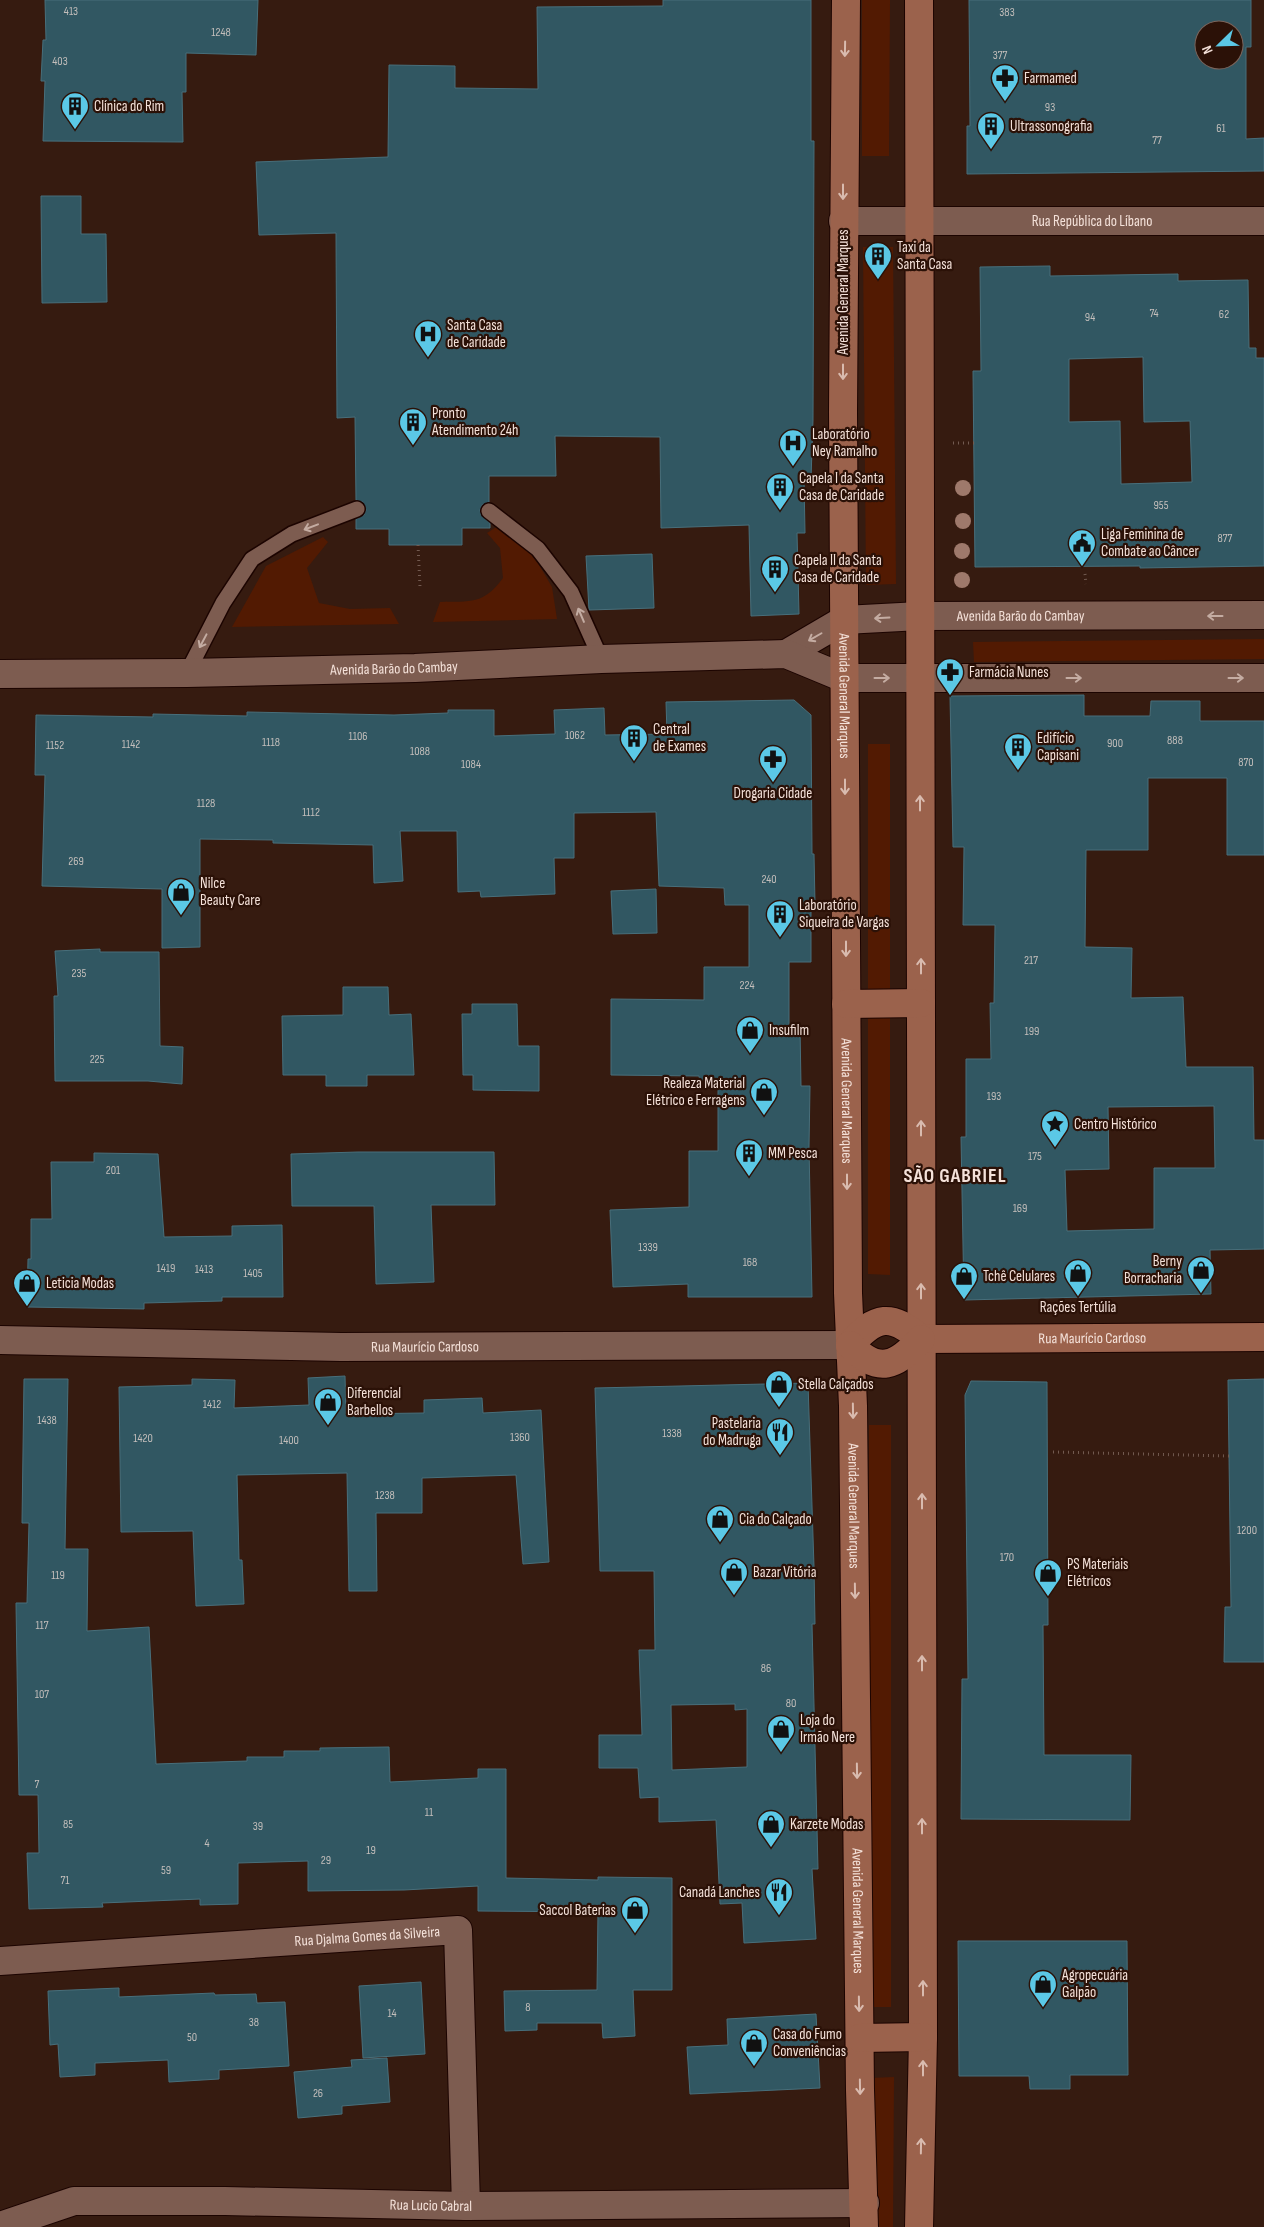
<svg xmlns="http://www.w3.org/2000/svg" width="1264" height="2227" font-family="'Sofia Sans Condensed',sans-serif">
	<rect width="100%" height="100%" fill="#361b10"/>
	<!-- green -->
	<g fill="#521a02">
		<path d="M862,0h28l-1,156h-27z"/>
		<path d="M863,247h30l3,337 -30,1z"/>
		<path d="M501,524l34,34 17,29 5,32 -124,3 7,-20c31,-1 43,3 63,-24l-3,-30 -13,-15z"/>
		<path d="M323,537l5,5 -21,26 12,35 31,6 40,-1 9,16 -167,3 34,-61z"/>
		<path d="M1264,639v20l-290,3 -1,-20z"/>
		<path d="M868,744h22v531l-22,-1z"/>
		<path d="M869,1425h22v582h-23z"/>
		<path d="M894,2077l-1,150h-23v-149z"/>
	</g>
	<!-- building -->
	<g fill="#315762" stroke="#486f7b" fill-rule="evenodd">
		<path d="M45,0h213l-2,55 -70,-2v39h-4l1,50 -140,-1 2,-60h-4l2,-41h3z"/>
		<path d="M663,0h148v141h3l-1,279 -2,59h-7l1,54h-8l2,81 -48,2 -2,-91 -88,3 -1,-91 -105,-1 1,40h-67v26l-7,3 -2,5 1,5 9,8v5h-28v17h-73v-16h-33v-10l8,-4 2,-5 -3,-8 -7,-2 -1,-83 -18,1 -1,-185 -77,2 -3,-73 132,-5 1,-92 66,1v22l83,1 -1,-82 126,-1z"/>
		<path d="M969,0h282v47h-5v92l18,-1v33l-297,3v-48h3zM1204,30h30v30h-30z"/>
		<path d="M41,196h40v38h25l1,68 -65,1z"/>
		<path d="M1050,266v10l128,-2v7l70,-1 1,68h7v10h8v208l-124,2v-2l-165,1 -2,-196h8l-1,-104zM1143,357l1,65 46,-1 2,61 -71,2 -1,-63 -51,1v-63z"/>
		<path d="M652,554l2,54 -65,2 -3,-54z"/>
		<path d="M1084,695v21h66l1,-15h49v20h64v134h-37v-77h-79v72h-62l-1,97 47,1 -1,50 52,-1 3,70h67l1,73h10v109l-54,1 1,44 -247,6 -3,-163h5v-78h25l-1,-56h4l1,-78h-32l1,-78h-11l-3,-151zM1214,1106l1,62h-61v61l-87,2 -2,-61 44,-1 -1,-62z"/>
		<path d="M794,700l17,15 1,139h2l1,50h-4v58h-22v65h11l1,59h9l-1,61 3,150h-124v-13l-75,3 -3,-77 79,-3v-56h29v-70l-18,1 -1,-6 -88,-1v-76l93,1v-33h45v-62h-24l-1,-17 -65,-2 -3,-74 -82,1v45h-20l1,36 -74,3 -1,-6 -22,1 -1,-61h-57l3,50 -29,2 -1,-38 -100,-2v-3l-73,-1v108l-38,1v-59l-120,-3 3,-111h-10l1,-60 117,2v-3l94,2v-4l147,3 54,-2v-3h46v26l61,-2 -1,-24 50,-2 1,27 62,-1 -1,-32z"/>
		<path d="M656,889l1,44 -44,1 -2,-43z"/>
		<path d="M100,949v3h59l1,94 23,1 -1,37 -34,-3h-93l-1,-85h4l-3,-45z"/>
		<path d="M343,987h45l1,28 22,-1 3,61h-47v11h-41v-11h-43l-1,-59 61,-1z"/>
		<path d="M472,1004h45l1,42h21v45l-66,-1v-15h-10l-1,-61h10z"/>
		<path d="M358,1152h136l1,53h-64l3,77 -58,2 -2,-78h-82l-1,-52z"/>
		<path d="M94,1153l64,1 6,83 68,-1v-10l50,-1 1,72h-61v4l-78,2v6l-117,-2 1,-48h3v-40h21l-1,-57h43z"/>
		<path d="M345,1376l1,38 78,-1v-13l58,-2 1,15 58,-3 8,152 -26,2 -7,-89 -94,3v35h-46l1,78h-28l-2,-118 -110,2 2,85h3l2,44 -48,2 -3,-75 -72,1 -2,-145 73,-2v-6l43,1 -1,28 75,-3 -1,-27z"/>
		<path d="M24,1379h44l-3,170h23l-1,82 62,-4 7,137 91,-3v-4h37v-6h36v-3l69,-1 1,35 88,-4v-9h28v109l92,2v-3l74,1v112h-39l2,46 -32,2 -1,-15h-65v7l-32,1 -1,-40 93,-1 1,-78 -120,-1v-25l-74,4 -96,1v-30l-70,2v41l-38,1v-6l-98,4 1,4 -74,2 -2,-56h12l-1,-58h-19l-3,-192h11l2,-80h-7z"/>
		<path d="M1264,1379v283h-40l1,-55h6l-3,-227z"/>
		<path d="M971,1381l76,1 1,243h-5l1,130h87l-1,65 -169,-1 1,-140h6l-3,-284z"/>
		<path d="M808,1383l6,184 1,57h-3l6,245h-6l4,70 -72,4 -2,-40 -22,1 -4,-84 -57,2v-25l-19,1 -2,-30h-39v-33h43l-3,-85h16l-1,-79h-54l-5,-183zM735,1704v6l12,-1v58l-75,3 -1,-65z"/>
		<path d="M958,1941h169l1,134h-58v14h-40l-1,-13h-70z"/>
		<path d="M421,1982l4,72 -62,4 -4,-72z"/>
		<path d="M119,1988v9l95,-4 1,2 41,-1 1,9 28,-1 4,64 -70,4v9l-50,3 -1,-22 -73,3v12l-35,2 -2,-33 -8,1 -2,-54z"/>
		<path d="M816,2014l4,74 -130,6 -3,-47 41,-2 -1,-26z"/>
		<path d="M387,2058l3,44 -48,4v8l-44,4 -4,-46 58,-5 -1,-7z"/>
	</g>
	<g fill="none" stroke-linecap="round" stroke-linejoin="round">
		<!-- service casing -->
		<g stroke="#1c0400" stroke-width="18">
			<g id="service">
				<path d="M489,511l49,38 33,43 30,67"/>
				<path d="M187,673l36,-70 29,-44 40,-25 65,-25"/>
			</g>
		</g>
		<!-- minor casing -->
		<g stroke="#1c0400" stroke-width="30">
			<g id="minor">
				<path id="s1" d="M843,221h421"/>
				<path id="s2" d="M786,654l58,-34 76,-4 344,-1"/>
				<path id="s3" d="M0,674l187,-1 228,-5 186,-9 185,-5 58,24h420"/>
				<path id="s4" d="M0,1961l458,-31 8,276"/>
			</g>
		</g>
		<!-- tertiary casing -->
		<g stroke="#1c0400" stroke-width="30">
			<g id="tertiary">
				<path id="s5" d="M0,1340l341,7 509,-2"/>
				<path id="s6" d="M0,2226l74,-25h151l241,5 399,-3"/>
			</g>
		</g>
		<!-- secondary casing -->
		<g stroke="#1c0400" stroke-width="30">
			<g id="secondary">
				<path id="s7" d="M846,0l-3,412 5,881 5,113 7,684 4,137"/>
				<path d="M919,0l4,2037 -4,190"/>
				<path d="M846,1004l75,-1"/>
				<path id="s8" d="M850,1345c26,-30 41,-32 71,-6l343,-2"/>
				<path d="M850,1345c28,30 47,21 71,-6"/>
				<path d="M860,2038l63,-1"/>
			</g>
		</g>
		<!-- path -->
		<g stroke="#725a50" stroke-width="3" stroke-dasharray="1 4" stroke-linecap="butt">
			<path d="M953,443h21"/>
			<path d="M418,545l2,42"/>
			<path d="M1085,574l1,10"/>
			<path d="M1053,1452l176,4"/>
		</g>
		<!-- service -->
		<use href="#service" stroke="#7d5c50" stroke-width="15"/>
		<!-- minor -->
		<use href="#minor" stroke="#7d5c50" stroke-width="28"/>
		<!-- tertiary -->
		<use href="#tertiary" stroke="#7d5c50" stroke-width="28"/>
		<!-- secondary -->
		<use href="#secondary" stroke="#9b624c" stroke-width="28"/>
	</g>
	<!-- trees -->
	<g fill="#9e796b">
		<circle cx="963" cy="488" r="8"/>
		<circle cx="963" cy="521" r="8"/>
		<circle cx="962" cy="551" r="8"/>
		<circle cx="962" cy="580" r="8"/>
	</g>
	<!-- one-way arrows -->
	<defs><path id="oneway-shaft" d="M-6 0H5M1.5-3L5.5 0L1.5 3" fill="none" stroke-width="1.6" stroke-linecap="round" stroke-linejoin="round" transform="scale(1.25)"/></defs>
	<g stroke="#d9bbaf">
		<use href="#oneway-shaft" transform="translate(845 49) rotate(91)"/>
		<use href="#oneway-shaft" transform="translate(843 192) rotate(90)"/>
		<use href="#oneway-shaft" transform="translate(843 372) rotate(90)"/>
		<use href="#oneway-shaft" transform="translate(845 787) rotate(90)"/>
		<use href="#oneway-shaft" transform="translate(920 803) rotate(-90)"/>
		<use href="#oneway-shaft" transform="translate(846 949) rotate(90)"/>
		<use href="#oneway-shaft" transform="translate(921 966) rotate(-90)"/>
		<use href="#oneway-shaft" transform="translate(921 1128) rotate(-90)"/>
		<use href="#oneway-shaft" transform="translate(847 1182) rotate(90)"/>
		<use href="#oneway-shaft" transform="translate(921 1291) rotate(-90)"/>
		<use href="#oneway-shaft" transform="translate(853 1411) rotate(89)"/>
		<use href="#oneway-shaft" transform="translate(922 1501) rotate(-90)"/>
		<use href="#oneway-shaft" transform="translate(855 1591) rotate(89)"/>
		<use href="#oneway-shaft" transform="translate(922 1663) rotate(-90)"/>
		<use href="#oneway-shaft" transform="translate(857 1771) rotate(89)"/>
		<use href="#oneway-shaft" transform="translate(922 1826) rotate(-90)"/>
		<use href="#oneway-shaft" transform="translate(923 1988) rotate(-90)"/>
		<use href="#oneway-shaft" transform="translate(859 2004) rotate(89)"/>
		<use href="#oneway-shaft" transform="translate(923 2068) rotate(-90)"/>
		<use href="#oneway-shaft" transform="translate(860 2087) rotate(89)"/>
		<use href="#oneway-shaft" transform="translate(921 2146) rotate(-89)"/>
	</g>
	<g stroke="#c4aca2">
		<use href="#oneway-shaft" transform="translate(311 527) rotate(159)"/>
		<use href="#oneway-shaft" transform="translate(581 615) rotate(-113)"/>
		<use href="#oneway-shaft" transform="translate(1215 616) rotate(180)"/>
		<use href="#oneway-shaft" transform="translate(882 618) rotate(177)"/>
		<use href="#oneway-shaft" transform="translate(815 637) rotate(150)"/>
		<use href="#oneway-shaft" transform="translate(203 641) rotate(118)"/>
		<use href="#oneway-shaft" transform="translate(882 678)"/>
		<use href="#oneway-shaft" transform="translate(1074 678)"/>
		<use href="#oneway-shaft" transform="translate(1236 678)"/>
	</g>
	<!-- icons -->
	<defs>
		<g id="pharmacy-pin" transform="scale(1.4375)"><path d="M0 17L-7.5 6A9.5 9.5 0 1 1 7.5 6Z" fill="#5bc8e6" stroke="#2b1107"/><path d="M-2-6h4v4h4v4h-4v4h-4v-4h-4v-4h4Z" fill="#111"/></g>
		<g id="building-pin" transform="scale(1.4375)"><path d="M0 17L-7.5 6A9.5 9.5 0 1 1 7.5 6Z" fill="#5bc8e6" stroke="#2b1107"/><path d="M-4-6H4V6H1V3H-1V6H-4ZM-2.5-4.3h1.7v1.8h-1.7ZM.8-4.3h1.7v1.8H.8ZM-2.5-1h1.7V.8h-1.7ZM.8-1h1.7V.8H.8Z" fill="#111"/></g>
		<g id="hospital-pin" transform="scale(1.4375)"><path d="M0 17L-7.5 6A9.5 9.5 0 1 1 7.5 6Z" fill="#5bc8e6" stroke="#2b1107"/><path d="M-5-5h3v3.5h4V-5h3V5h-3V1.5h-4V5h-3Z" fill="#111"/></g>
		<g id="civic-pin" transform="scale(1.4375)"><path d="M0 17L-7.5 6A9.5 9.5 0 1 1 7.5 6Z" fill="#5bc8e6" stroke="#2b1107"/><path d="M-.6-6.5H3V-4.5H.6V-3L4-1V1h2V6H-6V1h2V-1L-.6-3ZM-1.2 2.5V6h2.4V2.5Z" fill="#111"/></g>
		<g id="shop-pin" transform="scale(1.4375)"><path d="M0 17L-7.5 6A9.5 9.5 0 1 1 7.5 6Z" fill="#5bc8e6" stroke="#2b1107"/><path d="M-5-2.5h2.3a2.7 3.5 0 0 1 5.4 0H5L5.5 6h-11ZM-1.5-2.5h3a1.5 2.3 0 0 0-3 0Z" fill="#111"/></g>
		<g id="sight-pin" transform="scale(1.4375)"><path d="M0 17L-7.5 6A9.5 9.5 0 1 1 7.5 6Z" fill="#5bc8e6" stroke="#2b1107"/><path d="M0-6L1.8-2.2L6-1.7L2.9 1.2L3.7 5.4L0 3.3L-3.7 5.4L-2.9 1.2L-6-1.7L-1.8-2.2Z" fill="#111"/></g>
		<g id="restaurant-pin" transform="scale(1.4375)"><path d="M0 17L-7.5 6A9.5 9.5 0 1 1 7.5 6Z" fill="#5bc8e6" stroke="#2b1107"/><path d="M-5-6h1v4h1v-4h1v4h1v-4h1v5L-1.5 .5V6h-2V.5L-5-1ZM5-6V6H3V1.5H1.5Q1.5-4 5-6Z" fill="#111"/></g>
	</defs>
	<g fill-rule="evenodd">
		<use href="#pharmacy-pin" x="1005" y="78"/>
		<use href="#building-pin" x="75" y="106"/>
		<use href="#building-pin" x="991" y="126"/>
		<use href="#building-pin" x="878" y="256"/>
		<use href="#hospital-pin" x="428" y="334"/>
		<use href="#building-pin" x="413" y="422"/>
		<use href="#hospital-pin" x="793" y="443"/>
		<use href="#building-pin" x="780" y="487"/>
		<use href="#civic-pin" x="1082" y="543"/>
		<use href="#building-pin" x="775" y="569"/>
		<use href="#pharmacy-pin" x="950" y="672"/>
		<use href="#building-pin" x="634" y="738"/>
		<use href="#building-pin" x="1018" y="747"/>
		<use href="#pharmacy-pin" x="773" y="759"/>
		<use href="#shop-pin" x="181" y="892"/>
		<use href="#building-pin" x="780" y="914"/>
		<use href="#shop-pin" x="750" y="1030"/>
		<use href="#shop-pin" x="764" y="1092"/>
		<use href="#sight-pin" x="1055" y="1124"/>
		<use href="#building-pin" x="749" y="1153"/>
		<use href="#shop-pin" x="1201" y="1270"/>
		<use href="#shop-pin" x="1078" y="1273"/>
		<use href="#shop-pin" x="964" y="1276"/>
		<use href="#shop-pin" x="27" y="1283"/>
		<use href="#shop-pin" x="779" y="1384"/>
		<use href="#shop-pin" x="328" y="1402"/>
		<use href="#restaurant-pin" x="780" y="1432"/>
		<use href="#shop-pin" x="720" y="1519"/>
		<use href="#shop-pin" x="734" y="1572"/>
		<use href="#shop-pin" x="1048" y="1573"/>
		<use href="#shop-pin" x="781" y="1729"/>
		<use href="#shop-pin" x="771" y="1824"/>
		<use href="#restaurant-pin" x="779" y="1892"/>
		<use href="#shop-pin" x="635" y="1910"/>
		<use href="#shop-pin" x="1043" y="1984"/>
		<use href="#shop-pin" x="754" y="2043"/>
	</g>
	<g text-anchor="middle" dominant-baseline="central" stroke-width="4.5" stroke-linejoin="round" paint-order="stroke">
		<!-- number labels -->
		<g font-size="12" fill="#c3bebb">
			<text x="71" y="11">413</text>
			<text x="1007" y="12">383</text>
			<text x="221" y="32">1248</text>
			<text x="1000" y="55">377</text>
			<text x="60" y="61">403</text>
			<text x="1050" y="107">93</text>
			<text x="1221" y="128">61</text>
			<text x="1157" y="140">77</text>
			<text x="1154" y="313">74</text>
			<text x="1224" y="314">62</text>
			<text x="1090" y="317">94</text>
			<text x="1161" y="505">955</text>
			<text x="1225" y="538">877</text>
			<text x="575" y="735">1062</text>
			<text x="358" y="736">1106</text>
			<text x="1175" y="740">888</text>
			<text x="271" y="742">1118</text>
			<text x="1115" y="743">900</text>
			<text x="131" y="744">1142</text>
			<text x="55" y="745">1152</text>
			<text x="420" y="751">1088</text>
			<text x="1246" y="762">870</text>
			<text x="471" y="764">1084</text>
			<text x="206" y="803">1128</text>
			<text x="311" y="812">1112</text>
			<text x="76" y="861">269</text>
			<text x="769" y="879">240</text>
			<text x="1031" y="960">217</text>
			<text x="79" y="973">235</text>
			<text x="747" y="985">224</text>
			<text x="1032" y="1031">199</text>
			<text x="97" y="1059">225</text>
			<text x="994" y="1096">193</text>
			<text x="1035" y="1156">175</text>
			<text x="113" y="1170">201</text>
			<text x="1020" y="1208">169</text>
			<text x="648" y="1247">1339</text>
			<text x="750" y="1262">168</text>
			<text x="166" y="1268">1419</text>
			<text x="204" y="1269">1413</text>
			<text x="253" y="1273">1405</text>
			<text x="212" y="1404">1412</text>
			<text x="47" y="1420">1438</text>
			<text x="672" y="1433">1338</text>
			<text x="520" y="1437">1360</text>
			<text x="143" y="1438">1420</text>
			<text x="289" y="1440">1400</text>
			<text x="385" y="1495">1238</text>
			<text x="1247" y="1530">1200</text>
			<text x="1007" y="1557">170</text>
			<text x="58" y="1575">119</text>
			<text x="42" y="1625">117</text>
			<text x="766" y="1668">86</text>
			<text x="42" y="1694">107</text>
			<text x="791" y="1703">80</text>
			<text x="37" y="1784">7</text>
			<text x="429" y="1812">11</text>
			<text x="68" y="1824">85</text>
			<text x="258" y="1826">39</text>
			<text x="207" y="1843">4</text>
			<text x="371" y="1850">19</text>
			<text x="326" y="1860">29</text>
			<text x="166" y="1870">59</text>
			<text x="65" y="1880">71</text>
			<text x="528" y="2007">8</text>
			<text x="392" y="2013">14</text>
			<text x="254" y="2022">38</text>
			<text x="192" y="2037">50</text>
			<text x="318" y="2093">26</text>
		</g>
		<!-- poi labels -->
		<g font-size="15" fill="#f4e1d9" stroke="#2b1107" text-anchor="start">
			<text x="1024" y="78">Farmamed</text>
			<text x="94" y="106">Clínica do Rim</text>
			<text x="1010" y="126">Ultrassonografia</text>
			<text x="897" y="247">Taxi da<tspan x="897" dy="17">Santa Casa</tspan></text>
			<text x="447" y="325">Santa Casa<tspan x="447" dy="17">de Caridade</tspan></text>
			<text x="432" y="413">Pronto<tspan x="432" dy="17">Atendimento 24h</tspan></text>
			<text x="812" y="434">Laboratório<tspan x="812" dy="17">Ney Ramalho</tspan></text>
			<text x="799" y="478">Capela I da Santa<tspan x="799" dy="17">Casa de Caridade</tspan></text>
			<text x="1101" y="534">Liga Feminina de<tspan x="1101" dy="17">Combate ao Câncer</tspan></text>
			<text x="794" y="560">Capela II da Santa<tspan x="794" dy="17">Casa de Caridade</tspan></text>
			<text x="969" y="672">Farmácia Nunes</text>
			<text x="653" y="729">Central<tspan x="653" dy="17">de Exames</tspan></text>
			<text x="1037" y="738">Edifício<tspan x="1037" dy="17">Capisani</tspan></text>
			<text x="773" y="793" text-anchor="middle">Drogaria Cidade</text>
			<text x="200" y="883">Nilce<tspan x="200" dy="17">Beauty Care</tspan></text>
			<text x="799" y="905">Laboratório<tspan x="799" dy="17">Siqueira de Vargas</tspan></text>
			<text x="769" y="1030">Insufilm</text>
			<text x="745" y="1083" text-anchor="end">Realeza Material<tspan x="745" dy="17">Elétrico e Ferragens</tspan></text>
			<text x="1074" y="1124">Centro Histórico</text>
			<text x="768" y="1153">MM Pesca</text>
			<text x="1182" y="1261" text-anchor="end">Berny<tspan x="1182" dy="17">Borracharia</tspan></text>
			<text x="983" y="1276">Tchê Celulares</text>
			<text x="46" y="1283">Leticia Modas</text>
			<text x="1078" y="1307" text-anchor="middle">Rações Tertúlia</text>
			<text x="798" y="1384">Stella Calçados</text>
			<text x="347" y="1393">Diferencial<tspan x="347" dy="17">Barbellos</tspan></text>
			<text x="761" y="1423" text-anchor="end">Pastelaria<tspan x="761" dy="17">do Madruga</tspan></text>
			<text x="739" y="1519">Cia do Calçado</text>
			<text x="1067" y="1564">PS Materiais<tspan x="1067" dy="17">Elétricos</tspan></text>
			<text x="753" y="1572">Bazar Vitória</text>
			<text x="800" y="1720">Loja do<tspan x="800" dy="17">Irmão Nere</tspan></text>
			<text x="790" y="1824">Karzete Modas</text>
			<text x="760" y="1892" text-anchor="end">Canadá Lanches</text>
			<text x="616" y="1910" text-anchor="end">Saccol Baterias</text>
			<text x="1062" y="1975">Agropecuária<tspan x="1062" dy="17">Galpão</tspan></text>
			<text x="773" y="2034">Casa do Fumo<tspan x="773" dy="17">Conveniências</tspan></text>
		</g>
		<!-- street labels -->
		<g font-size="15" fill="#f4e1d9" stroke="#2b1107">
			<text stroke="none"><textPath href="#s1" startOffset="249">Rua República do Líbano</textPath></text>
			<text transform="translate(843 292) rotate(-90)">Avenida General Marques</text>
			<text stroke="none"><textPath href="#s2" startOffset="244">Avenida Barão do Cambay</textPath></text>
			<text stroke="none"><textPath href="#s3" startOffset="394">Avenida Barão do Cambay</textPath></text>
			<text stroke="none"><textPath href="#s7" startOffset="696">Avenida General Marques</textPath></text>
			<text stroke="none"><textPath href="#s7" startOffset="1101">Avenida General Marques</textPath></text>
			<text stroke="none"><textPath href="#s8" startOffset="256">Rua Maurício Cardoso</textPath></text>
			<text stroke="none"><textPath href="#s5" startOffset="425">Rua Maurício Cardoso</textPath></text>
			<text stroke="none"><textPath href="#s7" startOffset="1506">Avenida General Marques</textPath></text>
			<text stroke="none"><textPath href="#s7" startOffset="1911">Avenida General Marques</textPath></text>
			<text stroke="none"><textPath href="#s4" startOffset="368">Rua Djalma Gomes da Silveira</textPath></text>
			<text stroke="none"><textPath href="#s6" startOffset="435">Rua Lucio Cabral</textPath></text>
		</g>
		<!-- district labels -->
		<g font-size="20" font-weight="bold" letter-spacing="1" fill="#f4e1d9" stroke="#2b1107">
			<text x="955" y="1176">SÃO GABRIEL</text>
		</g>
	</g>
	<!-- north arrow -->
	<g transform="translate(1219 45) rotate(247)"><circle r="24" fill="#2b1107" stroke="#7b645b"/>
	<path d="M0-4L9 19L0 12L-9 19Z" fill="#5bc8e6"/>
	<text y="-8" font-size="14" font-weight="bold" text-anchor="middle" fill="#f4e1d9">N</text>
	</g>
</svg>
